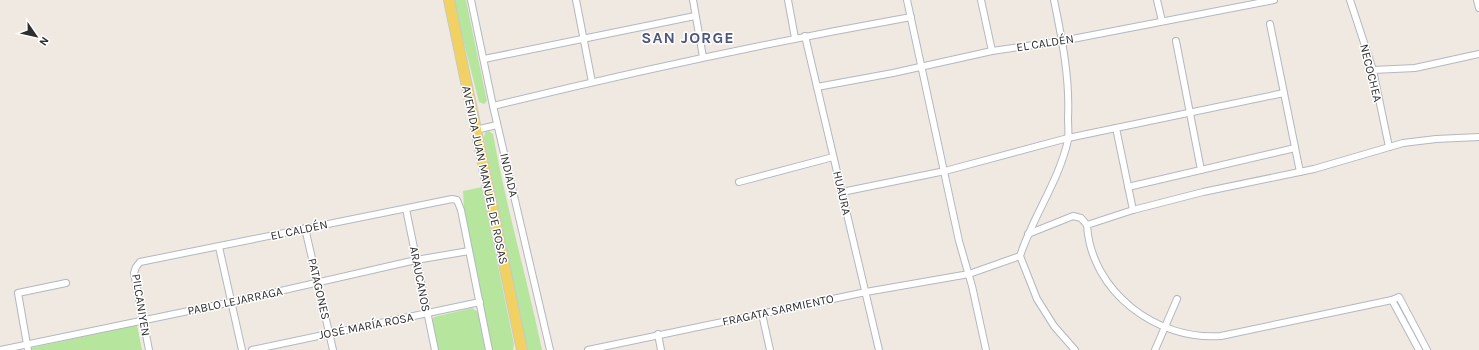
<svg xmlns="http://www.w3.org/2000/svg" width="1479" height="350" font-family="Karla,sans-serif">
	<rect width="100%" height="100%" fill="#efe9e1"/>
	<!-- green -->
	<g fill="#b6e59e">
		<path d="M453,0h13l21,101 -3,3 -5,-2z"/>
		<path d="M489,131l4,3c13,73 34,144 49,216h-14l-2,-3 -42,-209 1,-6z"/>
		<path d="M482,187l32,157 -1,6h-21l-28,-142 -1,-17z"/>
		<path d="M472,308l6,4 7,38h-47l-7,-29 3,-4z"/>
		<path d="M137,325l5,25h-111v-2z"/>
	</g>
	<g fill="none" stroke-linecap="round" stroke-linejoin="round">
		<!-- minor casing -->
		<g stroke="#b4b7c1" stroke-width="8">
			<g id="minor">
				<path d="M471,0l22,106 57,244"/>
				<path d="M576,0l16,82"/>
				<path d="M693,0l10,57"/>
				<path d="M788,0l7,38"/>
				<path d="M907,0l52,241 13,45 14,64"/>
				<path d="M981,0l11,51"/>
				<path d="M1054,0c8,39 16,79 14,118 0,7 1,15 0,22 -9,41 -35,76 -48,116l17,43 17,27 21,24"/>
				<path d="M1157,0l5,21"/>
				<path d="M1350,0l23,70 16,77"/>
				<path d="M1477,0l2,8"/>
				<path d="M1270,24l30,148"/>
				<path d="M805,36l74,314"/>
				<path d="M1176,41l25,129"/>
				<path d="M484,59l211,-43"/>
				<path d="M1373,70l42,-2 64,-14"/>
				<path d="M817,87l76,-14 99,-22 70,-10 212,-41"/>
				<path d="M493,106c139,-34 278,-64 418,-89"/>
				<path d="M1116,128l17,82"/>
				<path d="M475,130l22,-5"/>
				<path d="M739,182l94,-25"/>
				<path d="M1128,187l167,-39"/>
				<path d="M842,192l103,-21 123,-33 216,-45"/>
				<path d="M406,209l29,141"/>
				<path d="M1087,225c4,67 70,116 134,111l171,-36 7,-3 28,53"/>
				<path d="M305,228l28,122"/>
				<path d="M1028,234l45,-18 8,2 6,7 46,-15 70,-18 111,-23 89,-26 33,-4 43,-2"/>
				<path d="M219,247l23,103"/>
				<path d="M1392,300l27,50"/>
				<path d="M762,314l8,36"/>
				<path d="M658,334l3,16"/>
				<path d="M0,350l232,-48 184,-42 53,-9"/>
				<path d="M28,350l-10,-57 48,-10"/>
				<path d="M149,350l-15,-77 2,-6 4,-5 312,-63 5,1 4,10 28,140"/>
				<path d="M252,350l228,-48"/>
				<path d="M588,350l278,-58 103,-18 51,-18"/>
				<path d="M1155,350l22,-51"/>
			</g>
		</g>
		<!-- primary casing -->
		<g stroke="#c9c9c9" stroke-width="12">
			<path id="primary" d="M449,0l73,350"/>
		</g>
		<!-- minor -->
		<use href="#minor" stroke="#fff" stroke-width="6"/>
		<!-- primary -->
		<use href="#primary" stroke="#f2d163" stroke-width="10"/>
	</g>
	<g text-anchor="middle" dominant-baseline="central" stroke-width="3" stroke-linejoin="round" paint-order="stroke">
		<!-- street labels -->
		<g font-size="12" fill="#2e2e2e" stroke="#fff">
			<text transform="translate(1045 43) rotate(-9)">EL CALDÉN</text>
			<text transform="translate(1371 73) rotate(76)">NECOCHEA</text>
			<text transform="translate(485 175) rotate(78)">AVENIDA JUAN MANUEL DE ROSAS</text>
			<text transform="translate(509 175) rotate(77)">INDIADA</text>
			<text transform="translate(842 193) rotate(77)">HUAURA</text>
			<text transform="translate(299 230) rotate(-12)">EL CALDÉN</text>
			<text transform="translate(420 279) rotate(79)">ARAUCANOS</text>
			<text transform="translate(319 289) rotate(77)">PATAGONES</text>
			<text transform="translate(235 301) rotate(-12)">PABLO LEJARRAGA</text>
			<text transform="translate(141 305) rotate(81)">PILCANIYEN</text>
			<text transform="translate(778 310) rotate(-12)">FRAGATA SARMIENTO</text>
			<text transform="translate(366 326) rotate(-11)">JOSÉ MARÍA ROSA</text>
		</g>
		<!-- district labels -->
		<g font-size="16" font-weight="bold" letter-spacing="1" fill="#4d5680" stroke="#fff">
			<text x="688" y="37">SAN JORGE</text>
		</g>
	</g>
	<!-- north arrow -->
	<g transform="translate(36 36) rotate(124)" stroke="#ffffff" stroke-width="3" paint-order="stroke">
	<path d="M0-3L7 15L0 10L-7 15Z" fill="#2e2e2e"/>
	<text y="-6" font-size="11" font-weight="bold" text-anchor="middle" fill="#2e2e2e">N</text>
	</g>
</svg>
